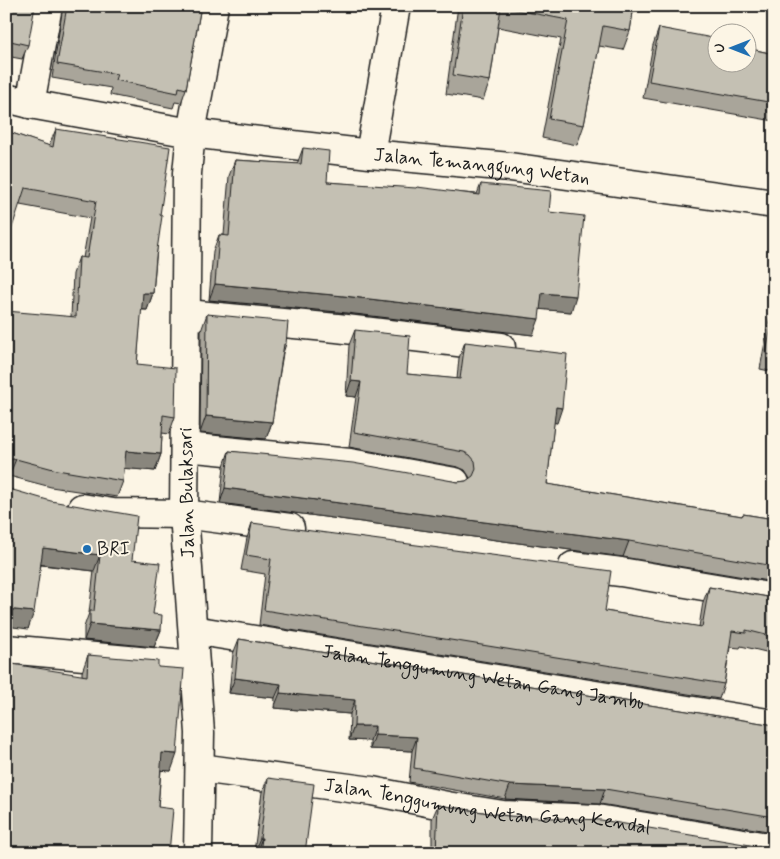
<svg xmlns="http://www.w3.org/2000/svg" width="780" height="859" font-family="Mynerve,sans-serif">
	<rect width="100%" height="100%" fill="#fcf5e5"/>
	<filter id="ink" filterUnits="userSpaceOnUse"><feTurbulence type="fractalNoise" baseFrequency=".02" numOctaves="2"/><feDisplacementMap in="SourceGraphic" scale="10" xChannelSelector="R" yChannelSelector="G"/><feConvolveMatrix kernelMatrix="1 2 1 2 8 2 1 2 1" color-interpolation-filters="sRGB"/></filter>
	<g filter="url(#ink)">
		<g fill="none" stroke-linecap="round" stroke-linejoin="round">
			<!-- minor casing -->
			<g stroke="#1c1c1c" stroke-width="31">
				<g id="minor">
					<path id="s1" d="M6,98l24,6 161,29 179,21 140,13 264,37"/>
					<path d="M30,104l18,-98"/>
					<path d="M370,154l26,-148"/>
					<path d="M187,314l150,14 164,19"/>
					<path d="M185,447l165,16 105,19"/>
					<path d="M82,508l31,5 71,1 106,14"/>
					<path d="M573,566l48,6 153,26"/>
					<path id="s2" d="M193,630l581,94"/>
					<path d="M6,649l189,17"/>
					<path id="s3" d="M200,768l172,23 75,15 56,9 94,4 177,29"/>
					<path d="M198,853l2,-120 -16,-219 3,-341 4,-40 23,-127"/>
				</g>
			</g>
			<!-- minor -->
			<use href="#minor" stroke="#fcf5e5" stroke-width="28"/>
		</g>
		<!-- wall -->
		<g fill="#a9a59a" stroke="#1c1c1c">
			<path d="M6,6l22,39 -6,14 -16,-3z"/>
			<path d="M63,6h138l-15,83 -5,14 -6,-1 -2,6 -63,-13 1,-7 -59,-10z"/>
			<path d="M458,6h176l-4,25 -7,19 -24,-4 -15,79 -7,20 -35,-7 19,-99 -63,-12 -8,54 -7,19 -37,-6z"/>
			<path d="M659,28l92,21 23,5v67l-131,-23 10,-53z"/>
			<path d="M56,129l104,86 -7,78 -6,17h-6l-4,54 38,53 -6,17 -7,-1 -1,21 -6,17 -31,-3 -1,13 -6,16 -66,-10 -42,-11h-3l65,-159 2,-43 6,-17 4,1 7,-40 -70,-13 -14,-74 43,15z"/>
			<path d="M303,148l24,34 150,12 4,-10 68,28 22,100 -31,-3 -7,26 -195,-23 -129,-12 4,-49 6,-16h5l5,-59 6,-16 62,4z"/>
			<path d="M774,293v79l-14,-3z"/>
			<path d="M207,314l79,30 -3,9 -11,69 -6,17 -66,-6 1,-102z"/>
			<path d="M355,330l52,44 50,5 2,-21 6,-16 92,81 -3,-1 -7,62 195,32 1,-2 31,5v63l-151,-25 -403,-54 4,-37 5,-15 229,31 8,-1 4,-2 -1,-3 -4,-6 -7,-3 -109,-20 7,-50 -10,-1 3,-51z"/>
			<path d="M6,488l126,72 21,54 8,16 -7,17 -70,-7v-13l5,-14 5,-42 -53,-6 -13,64z"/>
			<path d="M252,523l353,88 94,16 4,-25 6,-15 65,11v56l-33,-8 -1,2 -10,-1 -6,37 -5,15 -460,-74 6,-51 -24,-4 6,-32z"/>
			<path d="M239,639l535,86v107l-174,-28 -95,-5 -96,-17 3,-31 -42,-2v-8l-21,-1 1,-26 -76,-6 1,-10 -46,-5 4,-39z"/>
			<path d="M88,655l70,12 13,104 -10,-1 -3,37 -76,-132v-3z"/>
			<path d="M268,778l37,75 -51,-1 8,-60z"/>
			<path d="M438,805l70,11 266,37h-342v-34z"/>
		</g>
		<!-- shaded-wall -->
		<g fill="#89867d" stroke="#1c1c1c">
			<path d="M215,284l129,12 195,23 -6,16 -195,-23 -129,-12z"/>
			<path d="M143,293h10l-6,17 -10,-1z"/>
			<path d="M542,293l34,3 -5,16 -35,-3z"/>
			<path d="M351,381l10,1 -5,15 -10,-1z"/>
			<path d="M556,407l6,1 -5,15 -7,-1z"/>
			<path d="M206,416l66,6 -6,17 -66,-6z"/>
			<path d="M126,451l35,3 -6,17 -35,-3z"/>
			<path d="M8,459h8l-7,17h-3v-16z"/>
			<path d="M225,488l404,53 -6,16 -403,-54z"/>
			<path d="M43,548l57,7 -6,16 -57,-7z"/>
			<path d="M6,609l28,3 -6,17 -22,-3z"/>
			<path d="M90,624l71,6 -7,17 -70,-7z"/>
			<path d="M235,678l46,6 -6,14 -46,-5z"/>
			<path d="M280,693l75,7 -5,14 -76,-6z"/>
			<path d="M354,726h21l-5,15 -21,-1z"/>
			<path d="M375,735l42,2 -5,14 -42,-2z"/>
			<path d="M162,753l15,1 -6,17 -15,-1z"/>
			<path d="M510,785l95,4 -5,15 -95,-5z"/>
			<path d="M260,838h2l-6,15 -2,-1z"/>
		</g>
		<!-- building -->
		<g fill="#c4c0b3" stroke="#1c1c1c">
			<path d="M6,6h29l-7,39 -22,-5z"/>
			<path d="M67,6h134l-15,83 -7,-2 -1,6 -63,-13 2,-6 -60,-10z"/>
			<path d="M463,6h171l-4,25 -27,-5 -19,99 -35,-6 19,-99 -67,-13 -11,74 -37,-6z"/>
			<path d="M659,28l59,11v23h30v-17l4,1 -1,3 23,5v49l-125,-22z"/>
			<path d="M56,129l114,18 -10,68 2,1 -6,41 -3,36h-10l-6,71 39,4 -1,49 -12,-2 -2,39 -35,-3 -3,30 -66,-11 -41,-11h-8l-2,1v-149l70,6 3,-60 8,1 9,-57 -71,-13 -19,58v-115l47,16z"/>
			<path d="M303,148l26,3 -2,31 89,6 1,-1 63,8 1,-11 70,7 -2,21 35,4 -8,80 -34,-3 -3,26 -195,-23 -129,-12 4,-49 10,1 6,-76 66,4z"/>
			<path d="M774,309v46l-8,-1z"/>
			<path d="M207,314l81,8 -2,22h-2l-12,78 -66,-6z"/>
			<path d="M355,330l55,6 -3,38 53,5 5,-37 102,12 -5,54 -6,-1 -9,77 195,32 1,-2 31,5v47l-145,-25 -404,-53 4,-37 124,12 105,19 8,-1 7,-5 3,-7 -1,-8 -5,-6 -6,-3 -110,-20 7,-50 -10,-1z"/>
			<path d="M6,488l45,13 86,15 -5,44 28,3 -7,51 9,1 -1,15 -71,-6v-13h4l6,-56 -57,-7 -9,64 -28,-3z"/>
			<path d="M252,523l359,48 -6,40 97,16 7,-40 65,11v39l-28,-7v3l-14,-2 -8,53 -460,-74 7,-51 -25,-4z"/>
			<path d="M239,639l535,86v92l-169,-28 -95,-4 -96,-17 3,-31 -42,-2v-9h-21l1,-26 -75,-7 1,-9 -46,-6z"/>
			<path d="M88,655l70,6v6l26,2 -7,85 -15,-1 -4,54 15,2 -4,44h-163v-190l81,13z"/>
			<path d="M268,778l46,6 -9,69h-45l2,-15h-2z"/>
			<path d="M438,805l70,11 93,4 173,29v4h-338z"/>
		</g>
	</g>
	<!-- markers -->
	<circle fill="#1f6fb2" stroke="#fcf5e5" stroke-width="2" cx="87" cy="549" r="5"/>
	<g text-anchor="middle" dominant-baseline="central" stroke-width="4" stroke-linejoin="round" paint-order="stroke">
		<!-- street labels -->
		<g font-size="19" fill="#1c1c1c" stroke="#fcf5e5">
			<text stroke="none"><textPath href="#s1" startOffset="481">Jalan Temanggung Wetan</textPath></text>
			<text transform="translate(187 493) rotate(-91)">Jalan Bulaksari</text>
			<text stroke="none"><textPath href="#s2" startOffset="294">Jalan Tenggumung Wetan Gang Jambu</textPath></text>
			<text stroke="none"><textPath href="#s3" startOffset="290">Jalan Tenggumung Wetan Gang Kendal</textPath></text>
		</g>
		<!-- poi labels -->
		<g font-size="19" fill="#1c1c1c" stroke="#fcf5e5" text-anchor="start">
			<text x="97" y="549">BRI</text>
		</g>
	</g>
	<!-- margin -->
	<rect width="780" height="859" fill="none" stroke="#fcf5e5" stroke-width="25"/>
	<rect x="12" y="12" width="755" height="834" fill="none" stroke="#1c1c1c" stroke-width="2" filter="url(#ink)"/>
	<!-- north arrow -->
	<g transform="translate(732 48) rotate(270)"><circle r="24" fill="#fcf5e5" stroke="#a29e95"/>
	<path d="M0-4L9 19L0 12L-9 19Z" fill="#1f6fb2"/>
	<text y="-8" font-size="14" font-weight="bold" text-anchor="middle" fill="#1c1c1c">U</text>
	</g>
</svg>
